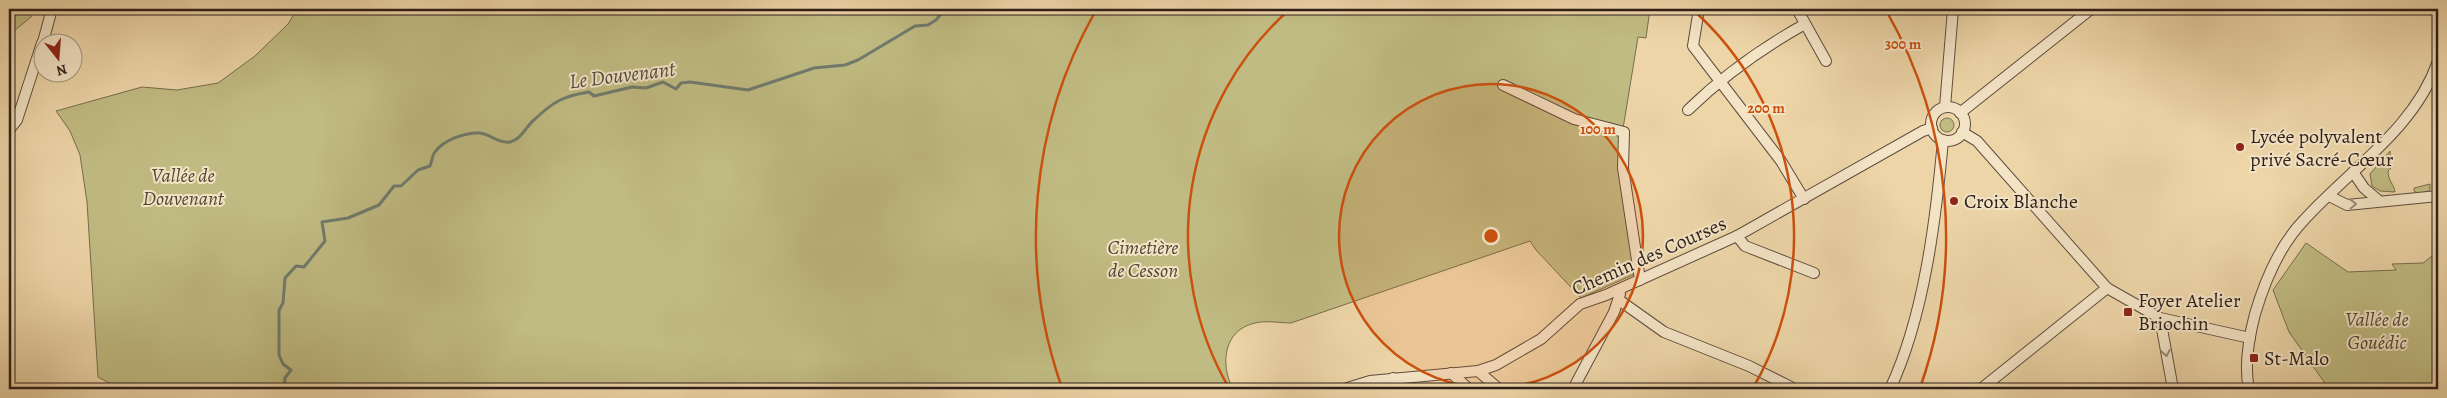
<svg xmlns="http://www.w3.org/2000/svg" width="2447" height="398" font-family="Alegreya,serif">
	<rect width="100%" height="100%" fill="#edd5a8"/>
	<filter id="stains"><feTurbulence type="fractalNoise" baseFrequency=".004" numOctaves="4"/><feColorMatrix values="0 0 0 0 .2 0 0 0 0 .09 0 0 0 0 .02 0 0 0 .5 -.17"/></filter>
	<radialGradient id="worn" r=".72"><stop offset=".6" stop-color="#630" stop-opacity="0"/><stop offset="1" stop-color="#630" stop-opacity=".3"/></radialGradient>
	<!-- green -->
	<g fill="#c0bb82" stroke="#776d4e">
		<path d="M9,9h26l-4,8 -22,18z"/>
		<path d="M297,9h1353l-4,29 -8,-1 -18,110 15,127 -54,24 -45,-48 -6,-9 -239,82c-12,0 -24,-3 -36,0 -32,7 -35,42 -22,66h-1113l-22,-12 -11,-175 -7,-47 -10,-24 -14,-20 86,-24 35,3 41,-7 37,-27 33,-32z"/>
		<circle cx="1947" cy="125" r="7"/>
		<path d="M2390,151l1,17 -3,3c0,10 6,13 7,21l-15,-1 -8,-5 -2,-12z"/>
		<path d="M2430,184v6c-5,5 -10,5 -16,1v-3z"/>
		<path d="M2306,243l42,29 48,-2 -4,-6 31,-1 9,-7h6v133h-109l-40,-57 -16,-42z"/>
	</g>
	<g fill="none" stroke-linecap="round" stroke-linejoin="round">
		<!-- stream -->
		<path stroke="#6f7b6d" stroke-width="3" d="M284,389l1,-11 6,-8 -8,-6 -4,-9v-45l4,-7 2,-25 11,-12 8,1 21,-26 -3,-19 26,-4 31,-13 15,-19h7l17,-16 12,-4c2,-4 2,-11 5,-14 8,-12 31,-20 45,-19 10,1 19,11 30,9 12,-3 16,-16 25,-23 19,-18 29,-23 54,-27l5,4 38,-9 14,1 17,-6 13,7 5,-6 9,-1 58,8 66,-22 31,-3 13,-5 57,-34 13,-1 8,-5 9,-11"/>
		<!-- minor casing -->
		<g stroke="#5e4c3e" stroke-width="12">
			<g id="minor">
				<path d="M1699,9l-6,37 88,115 23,38"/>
				<path d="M1797,9l29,52"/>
				<path d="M43,42l9,-33"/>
				<path d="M1503,85l71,34 50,13 -1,36 17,112"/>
				<path d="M1945,107l8,-98"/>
				<circle cx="1948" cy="124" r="17"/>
				<path d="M1688,110c35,-34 74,-62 117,-86"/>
				<path d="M1960,113l131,-104"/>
				<path d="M9,130l8,-10 25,-77"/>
				<path d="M1962,132l15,9 130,147 53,30 90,20"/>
				<path d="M2353,172l11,16 14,12"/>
				<path d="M2329,196l18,9 91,-9"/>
				<path d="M1737,236l8,10 69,27"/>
				<path d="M1619,300l45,32 85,34 46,23"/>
				<path d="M2160,318l13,71"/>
				<path d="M1478,371l21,18"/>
				<path d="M1451,373l18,16"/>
				<path d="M1344,389l26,-8 108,-10 18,-6 45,-26 39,-35 26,-9 131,-59 186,-105 9,-3"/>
				<path d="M1381,389l12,-11"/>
				<path d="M1573,389l41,-77 6,-18"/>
				<path d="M1890,389c34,-72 46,-170 53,-249"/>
				<path d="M1981,389l126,-101"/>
				<path d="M2249,389c-5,-23 0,-52 6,-75 10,-34 25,-69 49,-94 46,-51 111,-91 134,-159"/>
			</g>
		</g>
		<!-- minor -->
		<use href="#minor" stroke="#f3e4c6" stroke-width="10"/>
	</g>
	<!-- one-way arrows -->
	<defs><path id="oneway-chevron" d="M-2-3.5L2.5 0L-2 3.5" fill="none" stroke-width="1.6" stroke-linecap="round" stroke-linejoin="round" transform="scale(1.25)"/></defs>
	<g stroke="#9a8b79">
		<use href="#oneway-chevron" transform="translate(2353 204) rotate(-1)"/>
		<use href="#oneway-chevron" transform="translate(2166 353) rotate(80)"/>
	</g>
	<!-- distance rings -->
	<circle cx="1491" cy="236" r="152" fill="#cc500e" fill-opacity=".12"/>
	<g fill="none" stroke="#cc500e" stroke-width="2.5">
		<circle cx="1491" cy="236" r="152"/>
		<path d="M1229 388A303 303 0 0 1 1290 9M1692 9A303 303 0 0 1 1753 388"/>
		<path d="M1062 388A455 455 0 0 1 1095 12M1887 12A455 455 0 0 1 1920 388"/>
	</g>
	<!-- markers -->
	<g fill="#8f2418" stroke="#f3e4c6" stroke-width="2">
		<circle cx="2240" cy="147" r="5"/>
		<circle cx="1954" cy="201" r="5"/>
		<rect x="2123" y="307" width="10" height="10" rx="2.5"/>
		<rect x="2249" y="353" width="10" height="10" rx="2.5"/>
	</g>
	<g text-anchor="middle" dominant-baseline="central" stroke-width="4" stroke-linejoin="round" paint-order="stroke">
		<!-- poi labels -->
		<g font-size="20" fill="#2e1f1a" stroke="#f3e4c6" text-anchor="start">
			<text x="2250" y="136">Lycée polyvalent<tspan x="2250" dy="23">privé Sacré-Cœur</tspan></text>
			<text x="1964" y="201">Croix Blanche</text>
			<text x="2138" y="300">Foyer Atelier<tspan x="2138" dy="23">Briochin</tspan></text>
			<text x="2264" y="358">St-Malo</text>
		</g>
		<!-- park labels -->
		<g font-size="20" font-style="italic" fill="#524634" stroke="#f3e4c6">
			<text x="183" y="175">Vallée de<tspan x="183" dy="23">Douvenant</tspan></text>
			<text x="1143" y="247">Cimetière<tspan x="1143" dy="23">de Cesson</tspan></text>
			<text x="2377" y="319">Vallée de<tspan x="2377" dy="23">Gouédic</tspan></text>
		</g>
		<!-- street labels -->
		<g font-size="20" fill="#2e1f1a" stroke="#f3e4c6">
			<text transform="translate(1649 256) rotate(-24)">Chemin des Courses</text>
		</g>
		<!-- water labels -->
		<g font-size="21" font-style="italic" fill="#4e4d43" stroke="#f3e4c6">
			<text transform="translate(622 75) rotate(-7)">Le Douvenant</text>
		</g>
	</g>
	<circle cx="1491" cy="236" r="8" fill="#cc500e" stroke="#f3e4c6" stroke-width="2.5"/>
	<g font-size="15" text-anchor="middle" font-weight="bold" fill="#cc500e" stroke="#f3e4c6" stroke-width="4" stroke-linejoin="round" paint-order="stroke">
		<text x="1903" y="49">300 m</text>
		<text x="1766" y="113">200 m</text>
		<text x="1598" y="134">100 m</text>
	</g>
	<!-- margin -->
	<rect width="2447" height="398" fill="none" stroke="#edd5a8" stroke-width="30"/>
	<rect x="10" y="10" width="2427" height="378" fill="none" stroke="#2e1f1a" stroke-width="2.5"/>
	<rect x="15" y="15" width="2417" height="368" fill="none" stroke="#2e1f1a"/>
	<!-- north arrow -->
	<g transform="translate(58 58) rotate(163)"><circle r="24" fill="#f3e4c6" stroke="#a49581"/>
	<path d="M0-4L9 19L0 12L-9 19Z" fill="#8f2418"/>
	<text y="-8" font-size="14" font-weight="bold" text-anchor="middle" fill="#2e1f1a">N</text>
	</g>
	<rect width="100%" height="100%" filter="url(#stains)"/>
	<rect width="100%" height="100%" fill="url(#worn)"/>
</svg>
